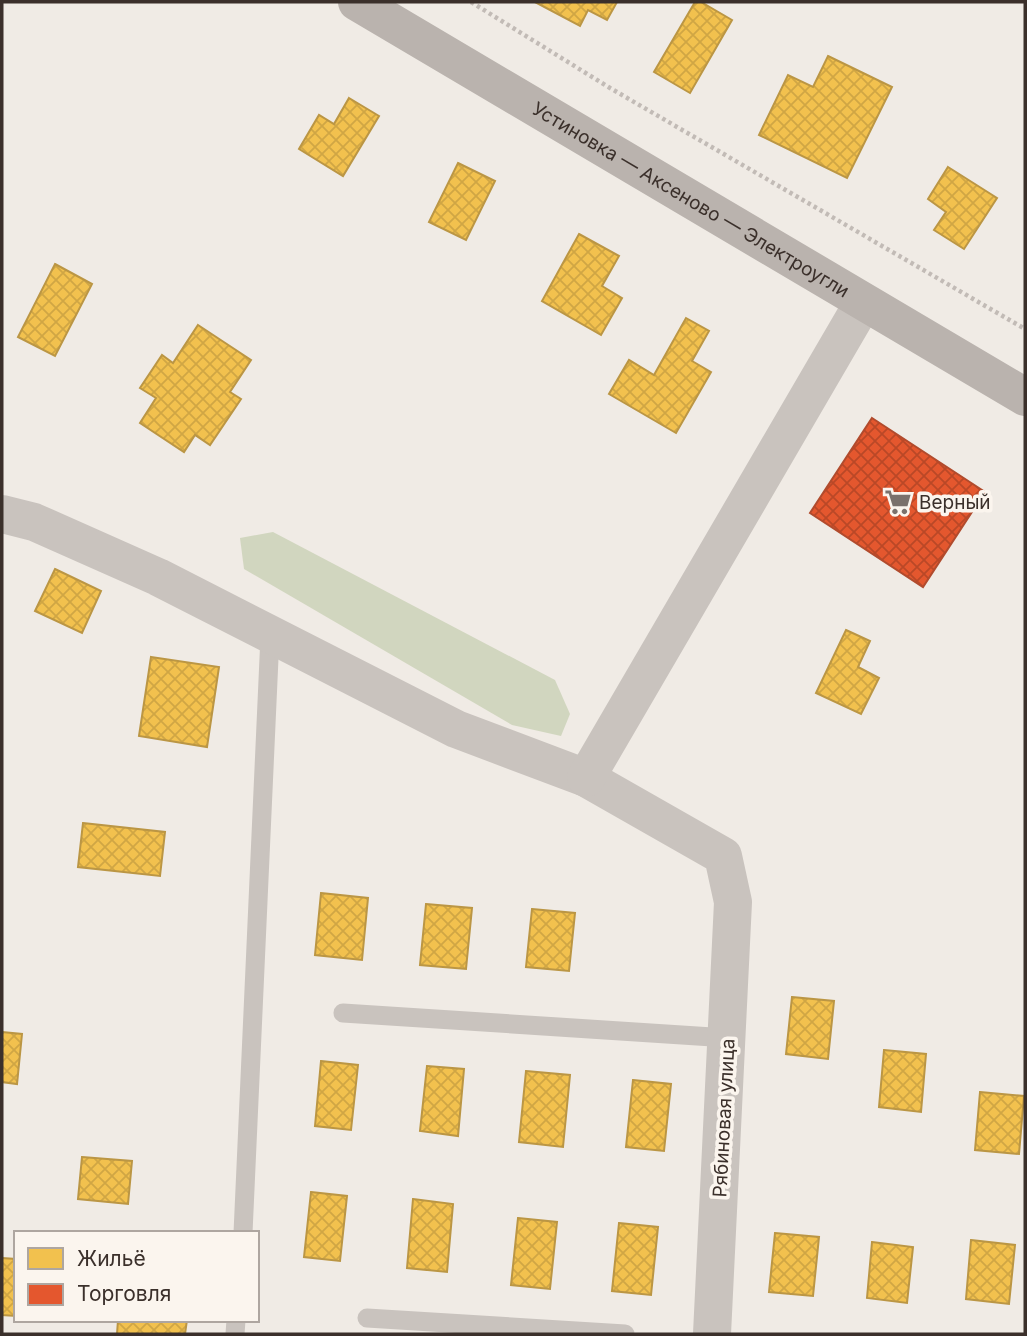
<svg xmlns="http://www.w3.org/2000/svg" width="1027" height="1336" font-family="Inter,sans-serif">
	<defs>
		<pattern id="homes-cross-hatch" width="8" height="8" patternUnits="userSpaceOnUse" patternTransform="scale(1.75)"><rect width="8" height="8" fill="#f2c14e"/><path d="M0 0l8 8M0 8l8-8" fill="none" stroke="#d0a644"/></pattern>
		<pattern id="shops-cross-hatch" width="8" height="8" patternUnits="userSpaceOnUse" patternTransform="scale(1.75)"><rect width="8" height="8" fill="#e4572e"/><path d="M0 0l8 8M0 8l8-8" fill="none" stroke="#ba4827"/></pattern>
	</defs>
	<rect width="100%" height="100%" fill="#f0ebe5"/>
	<!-- grass -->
	<path fill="#d1d6bf" d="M273,532l282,148 15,34 -9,22 -49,-11 -268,-156 -4,-31z"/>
	<!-- homes -->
	<g fill="url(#homes-cross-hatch)" stroke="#bb9644" stroke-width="2">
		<path d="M535,2h82l-10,18 -19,-10 -8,16z"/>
		<path d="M695,2h6l31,18 -42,73 -36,-21z"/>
		<path d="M828,56l64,31 -45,91 -88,-43 29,-60 25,12z"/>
		<path d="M349,98l30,18 -36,60 -44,-27 20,-34 15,9z"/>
		<path d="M458,163l37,18 -29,59 -37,-18z"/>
		<path d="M948,167l49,31 -33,51 -30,-19 12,-18 -18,-13z"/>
		<path d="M579,234l40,22 -17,30 20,12 -21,37 -59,-34z"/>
		<path d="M55,264l37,20 -37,72 -37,-19z"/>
		<path d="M686,318l23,13 -17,30 19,11 -35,61 -67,-39 20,-34 25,15z"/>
		<path d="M198,325l53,35 -21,32 11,7 -31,46 -15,-10 -11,17 -44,-29 16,-25 -16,-10 22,-33 11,8z"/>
		<path d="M55,569l46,22 -19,42 -47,-22z"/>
		<path d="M846,630l24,11 -12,26 21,11 -18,36 -45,-21z"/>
		<path d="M151,657l68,10 -12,80 -68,-11z"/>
		<path d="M83,823l82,9 -5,44 -82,-9z"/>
		<path d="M321,893l47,5 -6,62 -47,-5z"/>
		<path d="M426,904l46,4 -6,61 -46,-4z"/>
		<path d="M532,909l43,4 -6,58 -43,-4z"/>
		<path d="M792,997l42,4 -6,58 -42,-5z"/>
		<path d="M2,1032l20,2 -5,50 -15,-2z"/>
		<path d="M884,1050l42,4 -5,58 -42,-5z"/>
		<path d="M321,1061l37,4 -7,65 -36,-4z"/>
		<path d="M427,1066l37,3 -6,67 -38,-5z"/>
		<path d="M526,1071l44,4 -7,72 -44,-5z"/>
		<path d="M633,1080l38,4 -7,67 -38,-4z"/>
		<path d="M980,1092l44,4 -5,58 -44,-4z"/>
		<path d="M82,1157l50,4 -4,43 -50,-5z"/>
		<path d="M311,1192l36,4 -7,65 -36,-4z"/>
		<path d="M413,1199l40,5 -6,68 -40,-4z"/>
		<path d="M518,1218l39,4 -7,67 -39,-4z"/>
		<path d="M619,1223l39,4 -7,68 -39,-4z"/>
		<path d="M775,1233l44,4 -6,59 -44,-4z"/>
		<path d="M971,1240l44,5 -6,59 -43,-5z"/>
		<path d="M872,1242l41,5 -6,56 -40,-5z"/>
		<path d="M2,1258l14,1v57l-14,-1z"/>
		<path d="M118,1320h69l-2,14h-68z"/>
	</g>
	<!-- shops -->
	<path fill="url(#shops-cross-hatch)" stroke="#b14b2d" stroke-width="2" d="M872,418l113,74 -62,95 -113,-74z"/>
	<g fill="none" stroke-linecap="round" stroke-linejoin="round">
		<!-- path -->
		<path stroke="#c2bbb6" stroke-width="4.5" stroke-dasharray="3.5 3.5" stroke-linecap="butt" d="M471,2l139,86 415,241"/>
		<!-- lane -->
		<g stroke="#c9c3be" stroke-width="19">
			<path d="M343,1013l385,25"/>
			<path d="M243,1233l27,-597"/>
			<path d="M367,1318l258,16"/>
			<path d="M235,1334l1,-14"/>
		</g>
		<!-- street -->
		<g stroke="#c9c3be" stroke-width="38">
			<path d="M2,514l32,8 124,55 298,152 130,49 137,78 10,46 -21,432"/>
			<path d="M586,778l277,-475"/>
		</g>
		<!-- secondary -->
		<path stroke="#bab3ae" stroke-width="38" id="s1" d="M357,2l668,395"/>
	</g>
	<!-- icons -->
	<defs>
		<g id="supermarket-bare" transform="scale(2.1)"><path d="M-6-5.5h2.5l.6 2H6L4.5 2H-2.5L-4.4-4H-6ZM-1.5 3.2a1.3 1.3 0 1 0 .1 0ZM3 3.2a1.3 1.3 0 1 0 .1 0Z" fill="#7a716c" stroke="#fbf5ee" stroke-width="2.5" paint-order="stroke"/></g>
	</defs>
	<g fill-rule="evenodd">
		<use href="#supermarket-bare" x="898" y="502"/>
	</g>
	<g text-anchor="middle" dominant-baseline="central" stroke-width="7" stroke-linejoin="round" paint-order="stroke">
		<!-- street labels -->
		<g font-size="19" fill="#3b302b" stroke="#fbf5ee">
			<text stroke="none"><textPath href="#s1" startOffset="388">Устиновка — Аксеново — Электроугли</textPath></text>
			<text transform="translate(724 1118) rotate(-87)">Рябиновая улица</text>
		</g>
		<!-- poi labels -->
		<g font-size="19" fill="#3b302b" stroke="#fbf5ee" text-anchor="start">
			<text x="919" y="502">Верный</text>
		</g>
	</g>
	<!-- border -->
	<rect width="1027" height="1336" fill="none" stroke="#3b302b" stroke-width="7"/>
	<!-- legend -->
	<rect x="14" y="1231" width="245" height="91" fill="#fbf5ee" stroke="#aea6a0" stroke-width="2"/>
	<rect x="28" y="1248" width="35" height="21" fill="#f2c14e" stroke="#aea6a0" stroke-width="2"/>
	<text x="77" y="1266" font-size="21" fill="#3b302b">Жильё</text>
	<rect x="28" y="1284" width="35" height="21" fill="#e4572e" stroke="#aea6a0" stroke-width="2"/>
	<text x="77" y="1301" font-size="21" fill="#3b302b">Торговля</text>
</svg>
